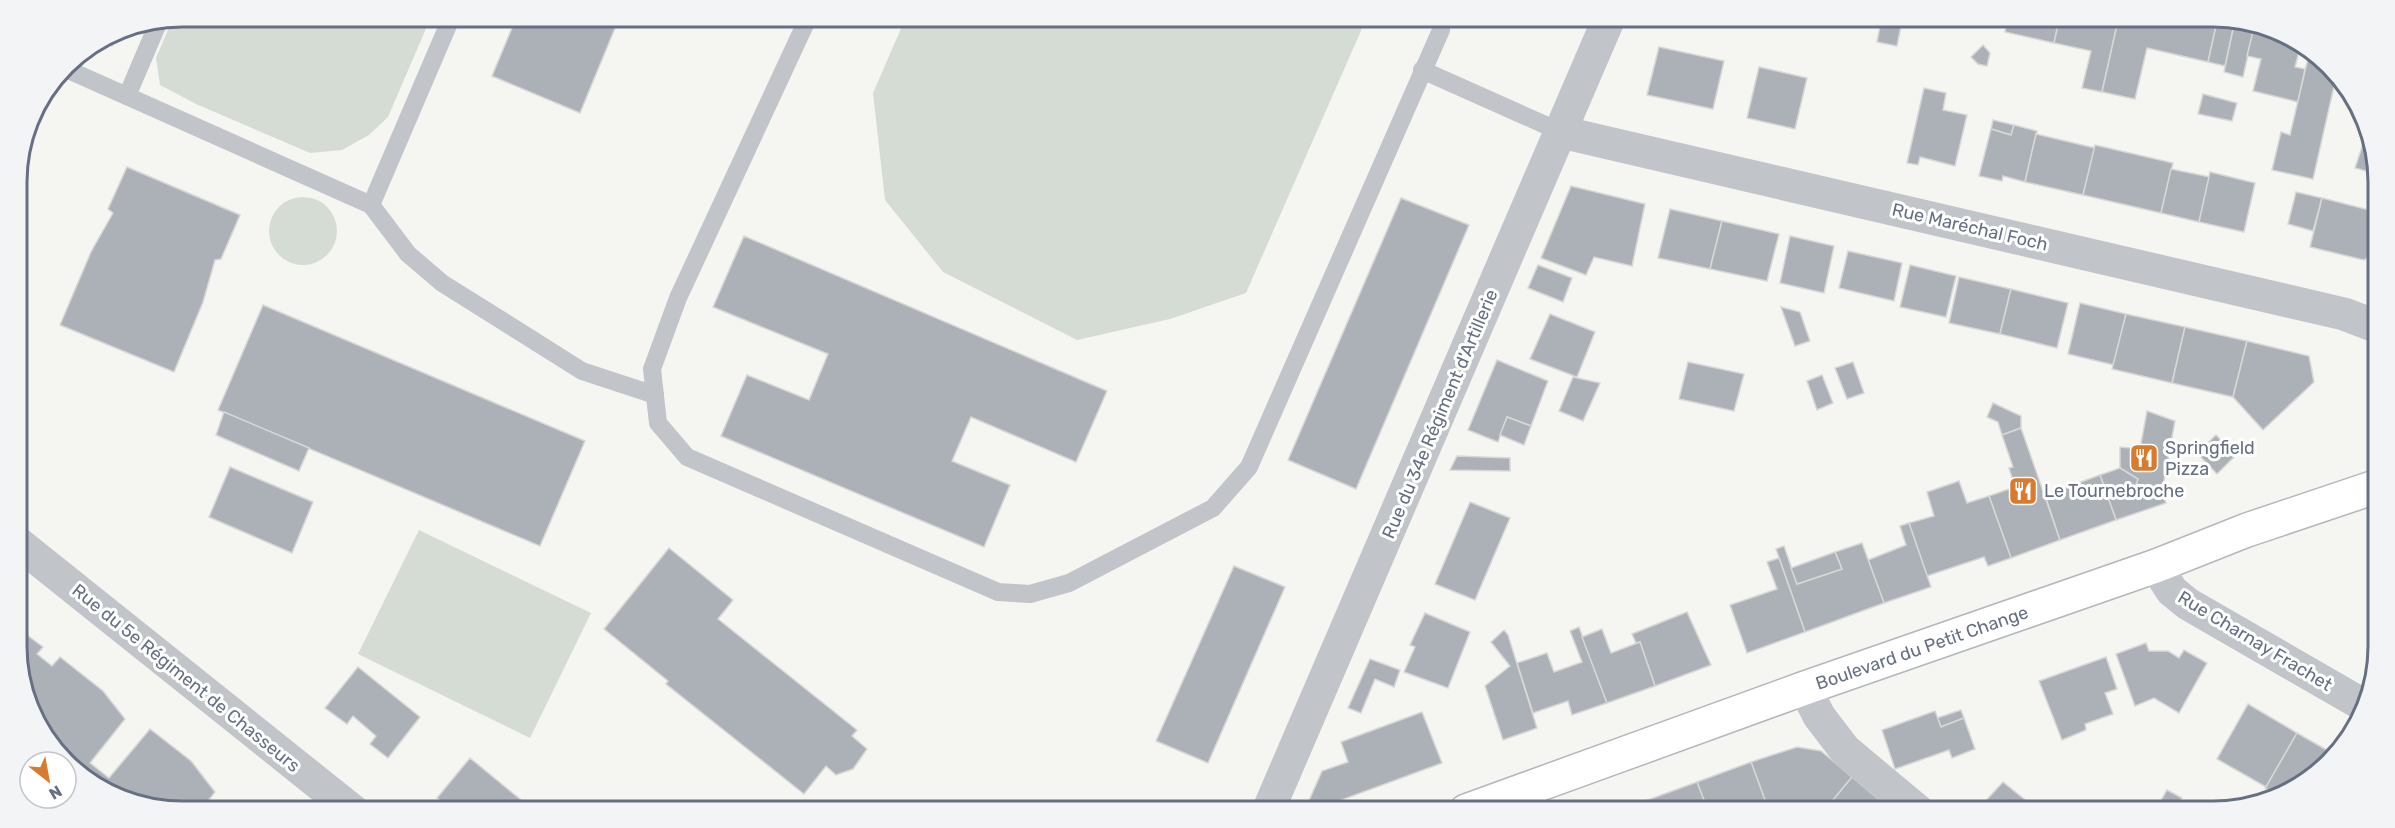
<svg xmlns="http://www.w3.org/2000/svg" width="2395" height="828" font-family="Rubik,sans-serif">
	<rect width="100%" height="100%" fill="#f5f6f2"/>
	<!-- green -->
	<g fill="#d5dcd4">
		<path d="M182,16h249v1l-43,100 -19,18 -27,15 -32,3 -114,-49 -36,-19 -4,-27 17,-40z"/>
		<path d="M906,17v-1l461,1 -121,276 -76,26 -93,21 -134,-68 -58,-72 -12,-107z"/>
		<circle cx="303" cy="231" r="34"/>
		<path d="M419,530l172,83 -61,125 -172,-84z"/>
	</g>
	<!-- building -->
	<g fill="#acb1b8" stroke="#d7d7d5" stroke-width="1.5">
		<path d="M517,16h103l-40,97 -88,-37z"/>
		<path d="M1882,16h21l-6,30 -20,-4z"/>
		<path d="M1923,16h28l-2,9 -27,-7z"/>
		<path d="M1951,16h40l-2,9z"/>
		<path d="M2008,16h52l-6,27 -49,-11z"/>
		<path d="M2060,16h59l-17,76 -20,-4 9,-37 -37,-8z"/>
		<path d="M2119,16l99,1 -10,45 -61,-14 -12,51 -33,-7z"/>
		<path d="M2218,17l17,3 -10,46 -17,-4z"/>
		<path d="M2235,20l20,3 -12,54 -19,-5z"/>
		<path d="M2255,23l11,2 34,23 -5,19 10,2 -7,33 -45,-11 8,-32 -14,-3z"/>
		<path d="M120,29l-8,17 -12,-5 19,-12z"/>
		<path d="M1983,45l7,8 -3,13 -9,-2 -7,-7z"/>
		<path d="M1659,47l65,14 -11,48 -66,-14z"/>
		<path d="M2309,54l28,19 -24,106 -41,-9 9,-38 9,3z"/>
		<path d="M1759,67l48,11 -12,51 -48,-11z"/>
		<path d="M1924,88l22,5 -3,17 24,5 -12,51 -35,-9 -2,8 -11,-2z"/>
		<path d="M2203,94l34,9 -5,18 -34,-7z"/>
		<path d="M1993,120l21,5 -3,10 -20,-6z"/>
		<path d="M2014,125l23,6 -12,51 -22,-6 -1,5 -23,-5 12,-47 20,6z"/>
		<path d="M2036,134l59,14 -12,47 -58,-13z"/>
		<path d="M2366,135l11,25v14l-22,-6z"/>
		<path d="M2095,145l78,18 -12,50 -78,-18z"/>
		<path d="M127,167l113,48 -19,44 -6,1 -12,42 -29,70 -114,-47 31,-73 22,-39 -5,-4z"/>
		<path d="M2171,169l39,8 -11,45 -38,-9z"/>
		<path d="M2210,172l45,11 -11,49 -45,-10z"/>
		<path d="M1571,186l74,18 -13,62 -38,-9 -8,18 -45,-17z"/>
		<path d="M2296,192l26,6 -9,33 -25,-7z"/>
		<path d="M1401,198l68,27 -113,264 -68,-29z"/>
		<path d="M2322,198l55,14v40l-13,8 -54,-13z"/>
		<path d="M1670,209l52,12 -12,48 -52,-11z"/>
		<path d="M1722,221l57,13 -12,47 -57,-12z"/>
		<path d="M744,236l363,155 -31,71 -105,-45 -19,44 58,24 -26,62 -263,-111 26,-61 62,25 19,-46 -115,-47z"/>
		<path d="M1790,236l44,10 -10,47 -44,-10z"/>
		<path d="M1848,251l54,12 -8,38 -55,-13z"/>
		<path d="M1538,265l34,13 -9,24 -35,-14z"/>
		<path d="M1910,265l46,11 -10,41 -46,-10z"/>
		<path d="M1959,277l52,12 -11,45 -51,-11z"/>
		<path d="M2011,289l57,14 -11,45 -57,-14z"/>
		<path d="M2080,303l46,11 -12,51 -46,-11z"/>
		<path d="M263,305l322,136 -45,105 -322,-136z"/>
		<path d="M1781,307l19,5 10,29 -15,5z"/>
		<path d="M1550,314l45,18 -18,45 -47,-18z"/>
		<path d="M2126,314l59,13 -13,56 -60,-14z"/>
		<path d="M2185,327l62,14 -14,56 -61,-14z"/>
		<path d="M2247,341l62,15 5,26 -51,48 -30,-33z"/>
		<path d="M1497,360l51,21 -17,45 -24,-9 -9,25 -30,-12z"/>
		<path d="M1688,362l56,12 -10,37 -55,-12z"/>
		<path d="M1853,362l11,31 -17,6 -12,-31z"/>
		<path d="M1822,375l11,28 -16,7 -10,-29z"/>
		<path d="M1573,377l27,6 -17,38 -24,-10z"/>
		<path d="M1993,403l28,13v12l-19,7 -4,-13 -11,-5z"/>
		<path d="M2147,411l28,10 -13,71 -26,-8 2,-5 -18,-11v-21l20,2z"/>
		<path d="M224,412l85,36 -10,23 -83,-36z"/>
		<path d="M1507,417l24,9 -7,19 -24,-10z"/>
		<path d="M2021,428l39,112 -49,18 -22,-62 26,-9 -6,-19 4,-1 -11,-32z"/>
		<path d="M2216,435l20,20 -19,19 -20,-21z"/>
		<path d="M1457,456l53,2v13l-60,-1z"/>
		<path d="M230,467l83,35 -21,51 -83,-36z"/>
		<path d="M2120,468l18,11 -2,5 26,8 4,11 -50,17 -16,-45z"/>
		<path d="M2100,475l16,45 -56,20 -15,-45z"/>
		<path d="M1959,481l8,22 22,-7 22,62 -23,8 -4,-9 -57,19 -18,-53 25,-7 -7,-24z"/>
		<path d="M1470,502l40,16 -35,82 -40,-16z"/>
		<path d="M1909,523l22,64 -47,16 -16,-43 38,-15 -6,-19z"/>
		<path d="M1862,543l22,60 -79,29 -29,-83 8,-3 13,38 45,-15 -7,-17z"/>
		<path d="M669,548l64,52 -15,19 139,111 -5,6 15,13 -14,20 -17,6 -10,-9 -22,28 -138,-110 2,-3 -64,-52z"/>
		<path d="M1835,552l7,17 -45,15 -6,-16z"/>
		<path d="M1779,558l26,74 -58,21 -17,-48 47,-16 -10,-27z"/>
		<path d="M1234,566l51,21 -77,176 -52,-22z"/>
		<path d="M1687,612l24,53 -56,21 -15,-44 -4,1 -4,-9z"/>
		<path d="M1425,613l45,19 -22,56 -44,-16 11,-25 -5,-2z"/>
		<path d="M1579,627l28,76 -35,12 -4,-14 -35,12 -16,-50 30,-10 7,19 28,-10 -12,-31z"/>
		<path d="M19,629l24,18 -6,7 15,12 8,-9 43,34 22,28 -35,44 19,15 41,-49 41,32 24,31 -15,19 -18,1 -53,-9 -71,-48 -38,-77z"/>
		<path d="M1602,629l9,24 29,-11 15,44 -48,17 -25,-66z"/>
		<path d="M1504,630l4,5 29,93 -34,12 -18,-54 25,-20 -19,-24z"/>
		<path d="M2146,643l3,8h19l11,7 5,-8 23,13 -28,50 -25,-15 -19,8 -19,-52z"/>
		<path d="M2106,657l11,32 -12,4 8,21 -28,10 1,6 -24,10 -23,-59z"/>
		<path d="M1370,659l30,11 -6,17 -19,-8 -14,34 -13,-5z"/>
		<path d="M358,667l62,50 -32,41 -18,-14 6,-8 -23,-20 -6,8 -22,-16z"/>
		<path d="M2248,704l49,29 -31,54 -49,-28z"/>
		<path d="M1961,710l3,8 -23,9 -4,-9z"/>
		<path d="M1935,711l6,16 23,-9 11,31 -23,9 -3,-8 -54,19 -13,-39z"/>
		<path d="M1422,712l20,51 -125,46 -9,-6 14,-32 26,-9 -7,-20z"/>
		<path d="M2297,733l35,20 -18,24 -41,16 -8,-5 1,-1z"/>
		<path d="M1797,747l24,4 31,26 -28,34h-14l-6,-5 -10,-1 -13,5 1,1h-13l-18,-49z"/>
		<path d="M470,758l62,51 -3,2h-60l-7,-5 -5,5h-4l-16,-13z"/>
		<path d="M1751,762l18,49h-61l-11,-29z"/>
		<path d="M1852,777l32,27 -6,7h-54z"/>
		<path d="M1697,782l11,29h-59l-4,-10z"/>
		<path d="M2003,782l36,29h-52l-6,-5z"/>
		<path d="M2167,790l15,8 -8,13 -15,-7z"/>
		<path d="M1076,801l4,10h-31z"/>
		<path d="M1645,801l4,10h-32z"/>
		<path d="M239,802l8,9h-15z"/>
	</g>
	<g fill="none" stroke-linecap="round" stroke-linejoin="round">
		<!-- secondary casing -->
		<g stroke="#b4b7bc" stroke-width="36">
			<path id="secondary" d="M1466,811l339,-123 351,-122 91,-36 131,-44"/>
		</g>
		<!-- lane -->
		<g stroke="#c1c4c8" stroke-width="18">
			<path d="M809,16l-131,282 -26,71 6,54 29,34 311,135 32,2 39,-11 144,-75 36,-41 192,-437"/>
			<path d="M64,68l307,137 81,-189"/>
			<path d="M1422,70l139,62"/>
			<path d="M127,96l32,-75"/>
			<path d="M371,205l37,49 34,29 140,88 73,24"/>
		</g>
		<!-- street -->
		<g stroke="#c1c4c8" stroke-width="33">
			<path d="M1561,132l783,182 34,13"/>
			<path d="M19,544l334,267"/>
			<path d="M2156,566l16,25 16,13 177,102"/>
			<path d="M1805,688l14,28 26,34 73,61"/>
			<path d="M1268,811l342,-795"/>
		</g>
		<!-- secondary -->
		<use href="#secondary" stroke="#fff" stroke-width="33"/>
	</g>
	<!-- icons -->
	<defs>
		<g id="restaurant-square" transform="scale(1.5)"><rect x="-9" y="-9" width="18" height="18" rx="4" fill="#d97a2f" stroke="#fff"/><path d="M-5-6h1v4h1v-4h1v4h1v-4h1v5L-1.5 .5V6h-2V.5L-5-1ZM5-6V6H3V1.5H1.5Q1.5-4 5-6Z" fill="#fff"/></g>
	</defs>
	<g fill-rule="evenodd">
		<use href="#restaurant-square" x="2144" y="458"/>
		<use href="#restaurant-square" x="2023" y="491"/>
	</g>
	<g text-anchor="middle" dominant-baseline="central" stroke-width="6" stroke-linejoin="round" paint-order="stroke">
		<!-- street labels -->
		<g font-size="18" fill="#667082" stroke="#fff">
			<text transform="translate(1970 227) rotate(13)">Rue Maréchal Foch</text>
			<text transform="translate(1440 414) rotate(-67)">Rue du 34e Régiment d'Artillerie</text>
			<text transform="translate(2255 641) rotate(31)">Rue Charnay Frachet</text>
			<text transform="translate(1922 648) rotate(-19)">Boulevard du Petit Change</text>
			<text transform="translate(186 678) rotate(39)">Rue du 5e Régiment de Chasseurs</text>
		</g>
		<!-- poi labels -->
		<g font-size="18" fill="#667082" stroke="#fff" text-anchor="start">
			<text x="2165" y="448">Springfield<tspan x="2165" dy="21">Pizza</tspan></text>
			<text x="2044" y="491">Le Tournebroche</text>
		</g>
	</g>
	<!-- crop -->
	<path d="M0 0H2395V828H0ZM182 27H2213A155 155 0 0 1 2368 182V646A155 155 0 0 1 2213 801H182A155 155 0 0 1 27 646V182A155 155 0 0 1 182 27Z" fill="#f3f4f5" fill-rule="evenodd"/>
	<path fill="none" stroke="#667082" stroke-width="3" d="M182 27H2213A155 155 0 0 1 2368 182V646A155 155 0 0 1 2213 801H182A155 155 0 0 1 27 646V182A155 155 0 0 1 182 27Z"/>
	<!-- north arrow -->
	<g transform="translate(48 780) rotate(149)"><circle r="28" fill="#ffffff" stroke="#c2c6cd" stroke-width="1.5"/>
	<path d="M0-4.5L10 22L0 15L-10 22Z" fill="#d97a2f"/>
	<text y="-9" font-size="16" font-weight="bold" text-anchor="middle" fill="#667082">N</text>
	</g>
</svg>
